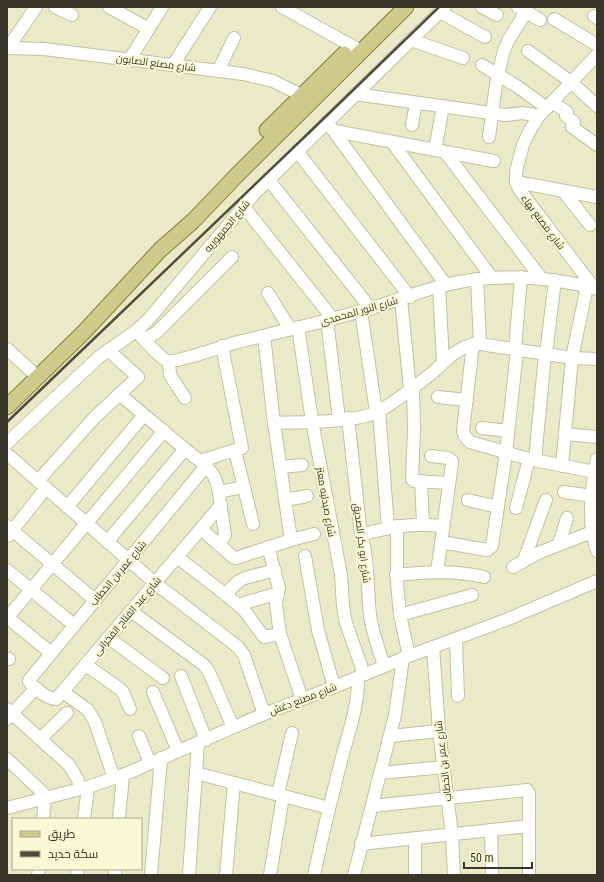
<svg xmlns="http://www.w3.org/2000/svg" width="604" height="882" font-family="'Roboto Condensed',Cairo,sans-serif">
	<rect width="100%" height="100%" fill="#ebeac8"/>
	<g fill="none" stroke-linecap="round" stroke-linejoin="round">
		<!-- minor casing -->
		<g stroke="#c2c1a0" stroke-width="14">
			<g id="minor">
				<path d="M55,7l17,8"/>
				<path d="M109,7l40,22"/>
				<path d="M282,7l79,44"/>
				<path d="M482,7l15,8"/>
				<path d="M518,7l22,13"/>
				<path d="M440,12l45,25"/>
				<path d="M594,16l3,2"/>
				<path d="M554,19l43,26"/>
				<path d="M411,40l52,18"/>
				<path d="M7,48l37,1 199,25 30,7 28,14"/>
				<path d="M8,48l28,-41"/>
				<path d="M528,51l43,31 26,24"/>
				<path d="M130,59l32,-52"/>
				<path d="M173,65l37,-58"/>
				<path d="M482,65l36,22 29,21"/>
				<path d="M218,71l16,-33"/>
				<path d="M355,94l150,21 18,-2 16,3"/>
				<path d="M552,102l15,10 -1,4 8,6 -2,5 25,18"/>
				<path d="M327,122l119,163"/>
				<path d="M412,125l4,-22"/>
				<path d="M335,131l159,30"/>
				<path d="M489,137l7,-53 8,-34 5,-11 17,-27"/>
				<path d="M392,142l100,136"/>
				<path d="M435,150l8,-44"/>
				<path d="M297,151l113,146"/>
				<path d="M445,152l96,126"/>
				<path d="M268,179l103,130"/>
				<path d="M516,182l81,15"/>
				<path d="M563,191l27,34"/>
				<path d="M244,207l89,112"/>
				<path d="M477,279l3,65"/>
				<path d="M439,287l4,74"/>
				<path d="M594,288l-75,-99 -3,-7v-11l7,-26 7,-15 9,-14 17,-18 41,-43"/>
				<path d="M268,293l22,36"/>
				<path d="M401,299l9,90"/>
				<path d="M361,311l15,101"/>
				<path d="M327,320l12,99"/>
				<path d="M298,327l14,94 29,154 2,31 3,17 18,51"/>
				<path d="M136,331c6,6 26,29 32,30 7,2 59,-16 70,-19 41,-10 82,-19 123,-31 28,-7 55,-19 84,-26 50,-12 102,-9 152,4"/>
				<path d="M264,336l10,87 17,117"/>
				<path d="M144,339l12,-6 76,-76"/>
				<path d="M473,344l-10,87 1,4 6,7 59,17 66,13"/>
				<path d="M7,349l31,28"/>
				<path d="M515,350l6,-73"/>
				<path d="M546,354l9,-74"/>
				<path d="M169,362l1,13 15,23"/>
				<path d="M413,387l1,43 -2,49 2,2 35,2"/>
				<path d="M119,394l66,55 21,17 8,10 4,11 7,48 -6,10"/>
				<path d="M438,397l29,3"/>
				<path d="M379,411l9,116"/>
				<path d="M348,418l13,117c8,26 6,53 9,80 2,17 9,34 14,51"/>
				<path d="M274,423c27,-1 80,0 103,-11 16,-8 41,-28 55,-39 15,-13 27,-29 48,-29l92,14 25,1"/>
				<path d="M482,428l26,3"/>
				<path d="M565,434l32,3"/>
				<path d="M7,443l92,-86 37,-26 12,-11 106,-126 191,-187"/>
				<path d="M235,451l18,73"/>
				<path d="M7,454l148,129 83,64 6,8 20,59"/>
				<path d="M431,456l17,2 4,3v3l-15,108"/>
				<path d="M597,459c-6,30 -10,63 0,92"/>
				<path d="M535,460l10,-106"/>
				<path d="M200,461l42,-13 -20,-102"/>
				<path d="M206,466l-176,213 -1,2c4,7 19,18 27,18l2,-2 163,-192"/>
				<path d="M562,466l10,-108 15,-72"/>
				<path d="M281,467l21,-2"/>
				<path d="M38,481l57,-64 43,-40 -30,-27"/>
				<path d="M421,481l2,43"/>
				<path d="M219,492l24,-5"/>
				<path d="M564,492l28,4"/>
				<path d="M285,500l22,-4"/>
				<path d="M468,500l30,7"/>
				<path d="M67,507l77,-92"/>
				<path d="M516,508l13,-49"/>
				<path d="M7,526l88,74"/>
				<path d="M397,526v57l3,32 9,41"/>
				<path d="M201,529l32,28 3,1 55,-18 23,-6"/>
				<path d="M361,535c31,-9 50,-12 82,-9"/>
				<path d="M8,536l38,-48"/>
				<path d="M107,542l78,-93"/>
				<path d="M441,542l46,8 5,-4 14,-93 11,-103"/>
				<path d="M559,544l8,-26"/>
				<path d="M268,547l11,41 -3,16 4,30 22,65"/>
				<path d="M305,556l13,74 16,57"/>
				<path d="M177,557l48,37 19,16 20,27 16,-3"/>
				<path d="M524,560l22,-60"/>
				<path d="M513,567l25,-14 54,-21"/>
				<path d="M7,570l67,55"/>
				<path d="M396,575c30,-3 58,-5 88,2"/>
				<path d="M225,594l14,-13 6,-3 30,-8"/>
				<path d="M238,605l40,-12"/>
				<path d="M131,611l73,54 5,7 24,55"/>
				<path d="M400,615l72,-20"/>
				<path d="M7,617l44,36"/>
				<path d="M8,617l156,-186"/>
				<path d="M109,638l54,40"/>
				<path d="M456,639l2,57"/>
				<path d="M433,647l6,84 13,103 2,41"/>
				<path d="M7,658l2,1"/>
				<path d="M86,665l34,24 3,3 7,17"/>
				<path d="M181,676l25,64"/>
				<path d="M63,692l25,18 7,12 19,56"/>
				<path d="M153,692l25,59"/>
				<path d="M7,709l62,56 9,15 2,8"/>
				<path d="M7,719l29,-31"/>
				<path d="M139,736l11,27"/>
				<path d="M390,736l49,-5"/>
				<path d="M40,739l27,-26"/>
				<path d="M7,759l36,34 2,4 -2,22"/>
				<path d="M196,773l133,35"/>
				<path d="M380,773l64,-6"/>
				<path d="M278,794l14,-61"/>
				<path d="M372,806l155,-16 2,4v81"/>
				<path d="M7,808l81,-21 35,-12 141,-61 70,-27 75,-31 99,-37 89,-38"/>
				<path d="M84,819l4,-32"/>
				<path d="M119,819l4,-44"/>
				<path d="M491,830l1,45"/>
				<path d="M415,838v37"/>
				<path d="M361,844l168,-18"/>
				<path d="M38,875l1,-6"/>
				<path d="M77,875l1,-6"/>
				<path d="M115,875v-6"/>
				<path d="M151,875l10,-117"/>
				<path d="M189,875l9,-132"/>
				<path d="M226,875l8,-92"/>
				<path d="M270,875l13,-79"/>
				<path d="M314,875c8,-38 17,-76 27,-114 7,-27 18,-56 17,-84"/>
				<path d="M354,875l41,-160 8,-57"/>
			</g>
		</g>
		<!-- major casing -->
		<g stroke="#837f38" stroke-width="17">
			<g id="major">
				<path d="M267,130l77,-76"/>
				<path d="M7,407l77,-75 76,-82 33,-29 43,-45 170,-169"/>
			</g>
		</g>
		<!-- minor -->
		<use href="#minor" stroke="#fff" stroke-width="12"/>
		<!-- major -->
		<use href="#major" stroke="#cdca8c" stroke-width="15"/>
		<!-- rail -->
		<path stroke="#4f4e3e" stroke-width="2.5" d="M7,422l310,-297 122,-118"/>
	</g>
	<g text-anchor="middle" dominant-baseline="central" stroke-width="4" stroke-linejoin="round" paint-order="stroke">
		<!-- street labels -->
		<g font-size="10" fill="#373629" stroke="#f8f8d5">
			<text transform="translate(156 63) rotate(7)">شارع مصنع الصابون</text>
			<text transform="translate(543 222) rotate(53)">شارع مصنع بهاء</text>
			<text transform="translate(227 226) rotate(-50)">شارع الجمهوريه</text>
			<text transform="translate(359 311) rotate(-16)">شارع النور المحمدى</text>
			<text transform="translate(326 502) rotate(80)">شارع صيدليه معتز</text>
			<text transform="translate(362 543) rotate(83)">شارع ابو بكر الصديق</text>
			<text transform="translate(118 573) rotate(-50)">شارع عمر بن الخطاب</text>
			<text transform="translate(127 616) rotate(-50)">شارع عبد الفتاح الفخرانى</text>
			<text transform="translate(303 699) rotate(-21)">شارع مصنع دغش</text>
			<text transform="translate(443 761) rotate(-97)">شارع عمر بن الخطاب</text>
		</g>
	</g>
	<!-- border -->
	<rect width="604" height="882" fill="none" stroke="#373629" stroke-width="16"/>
	<!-- legend -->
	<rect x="12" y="818" width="130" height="52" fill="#f8f8d5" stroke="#abaa90"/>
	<rect x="20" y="831" width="20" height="6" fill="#cdca8c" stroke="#abaa90"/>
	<text x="48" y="838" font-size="12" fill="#373629">طريق</text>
	<rect x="20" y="851" width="20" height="6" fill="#4f4e3e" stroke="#abaa90"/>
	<text x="48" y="858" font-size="12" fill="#373629">سكة حديد</text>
	<!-- scale -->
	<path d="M464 862v6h68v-6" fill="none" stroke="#373629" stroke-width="2"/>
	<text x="470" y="862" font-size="12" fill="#373629" stroke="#f8f8d5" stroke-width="3" paint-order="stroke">50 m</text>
</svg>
